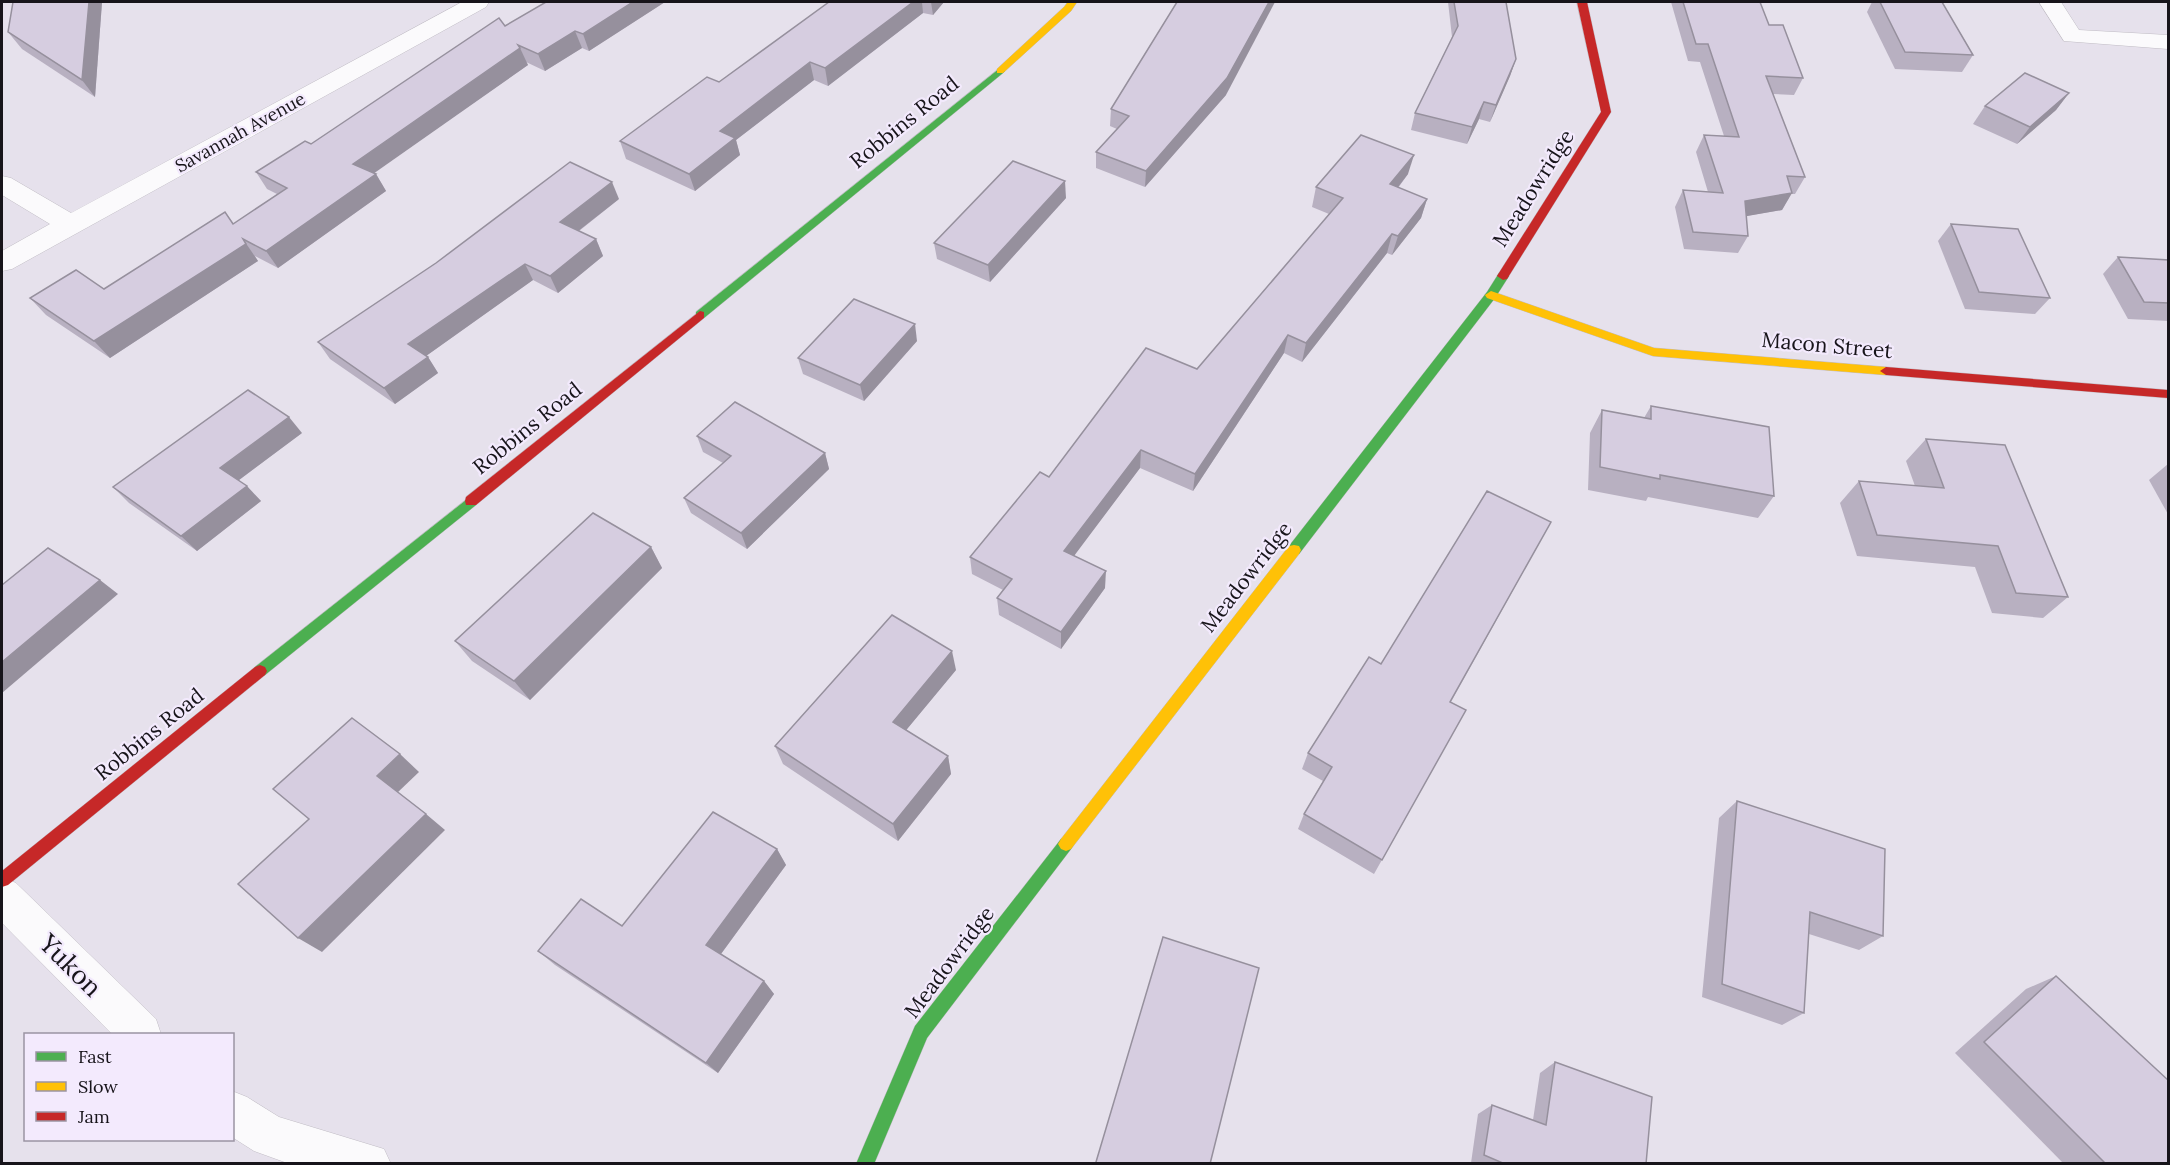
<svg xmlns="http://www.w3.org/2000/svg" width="2170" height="1165" font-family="Lora,serif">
	<rect width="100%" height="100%" fill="#e6e1ec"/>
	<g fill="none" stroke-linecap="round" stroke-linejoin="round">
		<!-- street casing -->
		<g stroke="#c1bdc5" stroke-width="1">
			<g id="street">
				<path d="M462,2h27l-3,5 -474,262 -10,2v-20l48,-27 -48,-29v-19l9,2 60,35z"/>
				<path d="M2039,2h22l18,28 89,5v14l-104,-8z"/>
				<path d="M2,877l14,6 140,136 5,15h-49l-110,-111z"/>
				<path d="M232,1091l15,6 32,20 105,32 7,15h-101l-36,-13 -22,-14z"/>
			</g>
		</g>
		<!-- fast casing -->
		<g stroke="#c1bdc5" stroke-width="1">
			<g id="fast">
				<path d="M1000,68l5,3 -2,2 -299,245h-8v-6z"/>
				<path d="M1503,272l6,4 -14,22 -196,256h-10l-2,-4 2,-4 198,-254 12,-19z"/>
				<path d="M471,496l6,5 -1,4 -211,170 -5,2 -5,-2 -2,-4 2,-4z"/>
				<path d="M1066,837l5,2 3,5 -3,5 -144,189 -53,126h-18l59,-138 146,-187z"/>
			</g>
		</g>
		<!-- slow casing -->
		<g stroke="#c1bdc5" stroke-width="1">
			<g id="slow">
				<path d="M1068,2h9l-6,9 -68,62h-6v-4l67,-62z"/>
				<path d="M1491,291l163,57 232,19 6,4 -6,4 -233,-19 -166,-58 -2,-3z"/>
				<path d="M1294,545l5,1 2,4 -2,4 -228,295 -5,2 -5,-2 -3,-5 3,-5 228,-293z"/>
			</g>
		</g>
		<!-- jam casing -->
		<g stroke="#c1bdc5" stroke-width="1">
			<g id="jam">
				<path d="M1577,2h10l24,110 -104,167 -4,1 -6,-4 104,-164z"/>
				<path d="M700,311l4,1v6l-228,187h-10l-1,-4 1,-4z"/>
				<path d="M1886,367l282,23v8l-282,-23 -6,-4z"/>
				<path d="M260,665l5,2 2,4 -2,4 -257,210 -6,2v-16l253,-204z"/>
			</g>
		</g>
		<!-- street -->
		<use href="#street" fill="#fbfafc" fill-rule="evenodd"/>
		<!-- fast -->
		<use href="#fast" fill="#4caf50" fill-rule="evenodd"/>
		<!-- slow -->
		<use href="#slow" fill="#ffc107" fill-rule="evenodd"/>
		<!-- jam -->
		<use href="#jam" fill="#c62828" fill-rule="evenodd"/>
	</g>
	<!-- wall -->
	<g fill="#b8b0c1">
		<path d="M13,2h89l-7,95 -73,-48 -14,-17z"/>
		<path d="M546,2h119l-76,49 -7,-3 -37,23 -19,-9 2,3 -155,108 3,1 10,17 -108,77 -23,-12 3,5 -148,97 -64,-43 -16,-17 74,-9 121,-77 9,12 43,-30 -10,-5 -11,-17 55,-28z"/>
		<path d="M829,2h115l-11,13 -10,-2 -95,73 -14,-6 -78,60 4,15 -45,36 -69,-32 -6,-18 99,-59z"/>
		<path d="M1448,2h58l10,57 -6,17 -20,46 -11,-3 -12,25 -56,-14 4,-17 37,-76z"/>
		<path d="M1671,2h89l9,23 34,53 -9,17 -21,-1 32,83 -10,17h-4l-9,16 -36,6 2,20 -10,17 -54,-4 -9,-42 8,-17 25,2 -12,-40 8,-17 20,1 -24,-74 -12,-1z"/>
		<path d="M1872,2h70l31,53 -11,17 -67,-3 -28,-57z"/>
		<path d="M2069,93l-13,17 -39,34 -44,-20 12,-18z"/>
		<path d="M1226,95l-81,92 -49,-19v-16l21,-23 -7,-3 1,-17z"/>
		<path d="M1408,174l-10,14 29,11 -6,19 -29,37 -5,-2 -85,109 -18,-9 -91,138 -53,-23 -66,87 31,33 -44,61 -62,-34 -2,-17 6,-8 -31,-16 -2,-17 79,-80 148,-108 132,-155 -17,-7 4,-20z"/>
		<path d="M1066,198l-76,84 -53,-23 -3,-16z"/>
		<path d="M619,199l-40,32 17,8 7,17 -45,37 -25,-13 -107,76 2,1 10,16 -43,31 -65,-45 -12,-17z"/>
		<path d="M1951,224l99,74 -15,16 -70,-5 -27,-68z"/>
		<path d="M2118,257l51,3v61l-41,-2 -25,-45z"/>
		<path d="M917,341l-53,60 -61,-27 -5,-16z"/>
		<path d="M1651,406l123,90 -16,22 -110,-21 -2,4 -58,-11 2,-57 12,-23 42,8z"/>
		<path d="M302,433l-63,47 22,21 -64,50 -68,-48 -16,-16z"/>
		<path d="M697,436l128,17 4,16 -82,80 -56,-36 -7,-15 39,-35 -20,-11z"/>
		<path d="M1926,439l142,158 -25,21 -51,-5 -17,-46 -118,-11 -17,-53 19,-22 56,5 -9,-25z"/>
		<path d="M2168,464h1v52l-20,-36z"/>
		<path d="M1551,522l-100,180 15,8 -92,164 -76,-45 6,-15 19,-33 -21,-12 6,-16 73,-89z"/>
		<path d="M651,547l11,21 -132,132 -58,-39 -17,-20z"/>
		<path d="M956,670l-50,60 42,26 3,18 -53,67 -115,-77 -8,-18z"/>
		<path d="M1737,801l146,135 -24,14 -50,-16 -5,79 -22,12 -80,-28 17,-179z"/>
		<path d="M777,849l9,16 -65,89 43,27 10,13 -56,79 -163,-108 -17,-14 84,-25z"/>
		<path d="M2056,976l113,188h-105l-109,-111 71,-64z"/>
		<path d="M1555,1062l91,102 -175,-1 7,-49 14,-9 41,15 7,-47z"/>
	</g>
	<!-- shaded-wall -->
	<g fill="#96909d">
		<path d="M89,2h13l-7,95 -13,-17z"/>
		<path d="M633,2h32l-76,49 -6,-17z"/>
		<path d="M913,2h9l1,11 -95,73 -3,-18z"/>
		<path d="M931,2h13l-11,13z"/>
		<path d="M1269,2h6l-49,93 -81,92 1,-16z"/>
		<path d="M575,31l7,17 -37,23 -7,-17z"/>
		<path d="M520,48l8,17 -165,116 -10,-17z"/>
		<path d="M1516,59l-6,17 -20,46 6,-17z"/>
		<path d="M810,62l4,18 -78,60 4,15 -45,36 -6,-17 31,-43z"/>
		<path d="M2069,93l-13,17 -39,34 13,-17z"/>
		<path d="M1484,102l-5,17 -12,25 5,-17z"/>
		<path d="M1414,155l-6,19 -23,30 5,-20z"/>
		<path d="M376,174l10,17 -108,77 -12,-17z"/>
		<path d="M1065,181l1,17 -76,84 -2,-17z"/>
		<path d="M612,182l7,17 -51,40 -8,-17z"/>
		<path d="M1792,193l-10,17 -46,8 9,-17z"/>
		<path d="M1427,199l-6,19 -29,37 6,-19z"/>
		<path d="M1392,234l-5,19 -85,109 4,-19z"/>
		<path d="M243,239l15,22 -148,97 -16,-17z"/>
		<path d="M596,239l7,17 -45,37 -8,-17z"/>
		<path d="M525,264l8,16 -114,81 -11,-17z"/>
		<path d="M915,324l2,17 -53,60 -4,-16z"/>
		<path d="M1288,335l-4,18 -91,138 2,-17z"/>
		<path d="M428,357l10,16 -43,31 -11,-16z"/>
		<path d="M289,417l13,16 -67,50 -15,-15z"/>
		<path d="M1141,450l-1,18 -75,100 -1,-17z"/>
		<path d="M825,453l4,16 -82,80 -6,-16z"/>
		<path d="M247,486l14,15 -64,50 -16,-15z"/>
		<path d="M651,547l11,21 -132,132 -16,-19z"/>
		<path d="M1106,571l-1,17 -44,61v-17z"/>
		<path d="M100,580l18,14 -116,99v-31z"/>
		<path d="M952,651l4,19 -58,70 -5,-18z"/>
		<path d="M400,754l19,18 -22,21 -20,-17z"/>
		<path d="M948,756l3,18 -53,67 -5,-17z"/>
		<path d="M426,814l19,16 -123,122 -24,-14z"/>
		<path d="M777,849l9,16 -68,93 -12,-13z"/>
		<path d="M764,981l10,13 -56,79 -12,-10z"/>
	</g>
	<!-- building -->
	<g fill="#d6cde0" stroke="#96909d" stroke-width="1.5">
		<path d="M13,2h76l-7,78 -74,-48z"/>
		<path d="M546,2h87l-50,32 -8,-3 -37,23 -20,-9 2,3 -167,116 23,10 -110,77 -23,-12 3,5 -152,97 -64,-43 46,-28 28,19 121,-77 8,12 54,-36 -31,-16 49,-31 6,3 188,-126 6,8z"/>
		<path d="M829,2h84l-88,66 -15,-6 -90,69 15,7 -46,36 -69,-33 87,-64 12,5z"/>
		<path d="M1177,2h92l-42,76 -81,93 -50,-19 33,-36 -18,-7z"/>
		<path d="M1454,2h52l10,57 -20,46 -12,-3 -12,25 -57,-14 43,-87z"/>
		<path d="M1683,2h77l9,23h14l20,53 -37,-2 39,101 -18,-1 5,17 -47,8 3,35 -55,-4 -10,-42 40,3 -19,-58 35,2 -31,-93h-12z"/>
		<path d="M1880,2h62l31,53 -68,-3z"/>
		<path d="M2025,73l44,20 -39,34 -45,-21z"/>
		<path d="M1361,135l53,20 -24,29 37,15 -29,37 -6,-2 -86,109 -18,-8 -93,139 -54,-24 -77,101 42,20 -45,61 -64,-34 15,-19 -42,-22 70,-85 9,5 97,-129 51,21 146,-171 -27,-11z"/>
		<path d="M1013,161l52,20 -77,84 -54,-22z"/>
		<path d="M570,162l42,20 -52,40 36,17 -46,37 -25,-12 -117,80 20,13 -44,31 -66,-46 118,-79z"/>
		<path d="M1951,224l67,5 32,69 -71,-6z"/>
		<path d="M2118,257l51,3v43l-25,-1z"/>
		<path d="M854,299l61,25 -55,61 -62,-27z"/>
		<path d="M248,390l41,27 -69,51 27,18 -66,50 -68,-49z"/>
		<path d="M735,402l90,51 -84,80 -57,-35 47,-42 -34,-20z"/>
		<path d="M1651,406l118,21 5,69 -114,-21v4l-60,-12 2,-57 49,9z"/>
		<path d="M1926,439l79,6 63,152 -52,-4 -18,-47 -121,-11 -18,-54 85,7z"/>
		<path d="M1487,491l64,31 -101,180 16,8 -84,150 -78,-46 28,-47 -24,-14 61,-96 12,7z"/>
		<path d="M593,513l58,34 -137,134 -59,-40z"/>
		<path d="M48,548l52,32 -98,82v-77z"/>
		<path d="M892,615l60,36 -59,71 55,34 -55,68 -118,-78z"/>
		<path d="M352,718l48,36 -23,22 49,38 -128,124 -60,-54 71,-65 -36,-30z"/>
		<path d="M1737,801l148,48 -2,87 -73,-24 -6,101 -82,-29z"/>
		<path d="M713,812l64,37 -71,96 58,36 -58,82 -168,-112 43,-52 41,27z"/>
		<path d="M1163,937l96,31 -49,196h-111l-3,-2z"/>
		<path d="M2056,976l113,105v83h-63l-122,-122z"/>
		<path d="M1555,1062l97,35 -6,67h-141l-21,-9 8,-50 54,20z"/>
	</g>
	<g text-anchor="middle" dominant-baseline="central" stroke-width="4.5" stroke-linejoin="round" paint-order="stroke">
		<!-- far-street labels -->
		<g font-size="18" fill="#17141a" stroke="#f3eafd">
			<text transform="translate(240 132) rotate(-29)">Savannah Avenue</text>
		</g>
		<!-- street labels -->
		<g font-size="21" fill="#17141a" stroke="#f3eafd">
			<text transform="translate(904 122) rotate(-39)">Robbins Road</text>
			<text transform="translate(1533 188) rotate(-58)">Meadowridge</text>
			<text transform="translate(1827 345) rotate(5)">Macon Street</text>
			<text transform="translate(527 428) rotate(-39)">Robbins Road</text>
			<text transform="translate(1246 577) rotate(-52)">Meadowridge</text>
			<text transform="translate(149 734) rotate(-39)">Robbins Road</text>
			<text transform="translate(949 962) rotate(-53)">Meadowridge</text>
		</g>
		<!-- near-street labels -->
		<g font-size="26" fill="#17141a" stroke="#f3eafd">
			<text transform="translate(71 965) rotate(45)">Yukon</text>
		</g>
	</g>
	<!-- border -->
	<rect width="2170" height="1165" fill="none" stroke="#17141a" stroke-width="6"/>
	<!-- legend -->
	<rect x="24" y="1033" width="210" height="108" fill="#f3eafd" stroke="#9b94a2" stroke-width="1.5"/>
	<rect x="36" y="1052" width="30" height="9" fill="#4caf50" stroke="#9b94a2" stroke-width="1.5"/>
	<text x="78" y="1063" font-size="18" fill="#17141a">Fast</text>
	<rect x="36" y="1082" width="30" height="9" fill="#ffc107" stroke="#9b94a2" stroke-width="1.5"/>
	<text x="78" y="1093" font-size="18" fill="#17141a">Slow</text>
	<rect x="36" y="1112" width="30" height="9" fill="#c62828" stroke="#9b94a2" stroke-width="1.5"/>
	<text x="78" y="1123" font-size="18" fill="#17141a">Jam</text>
</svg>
